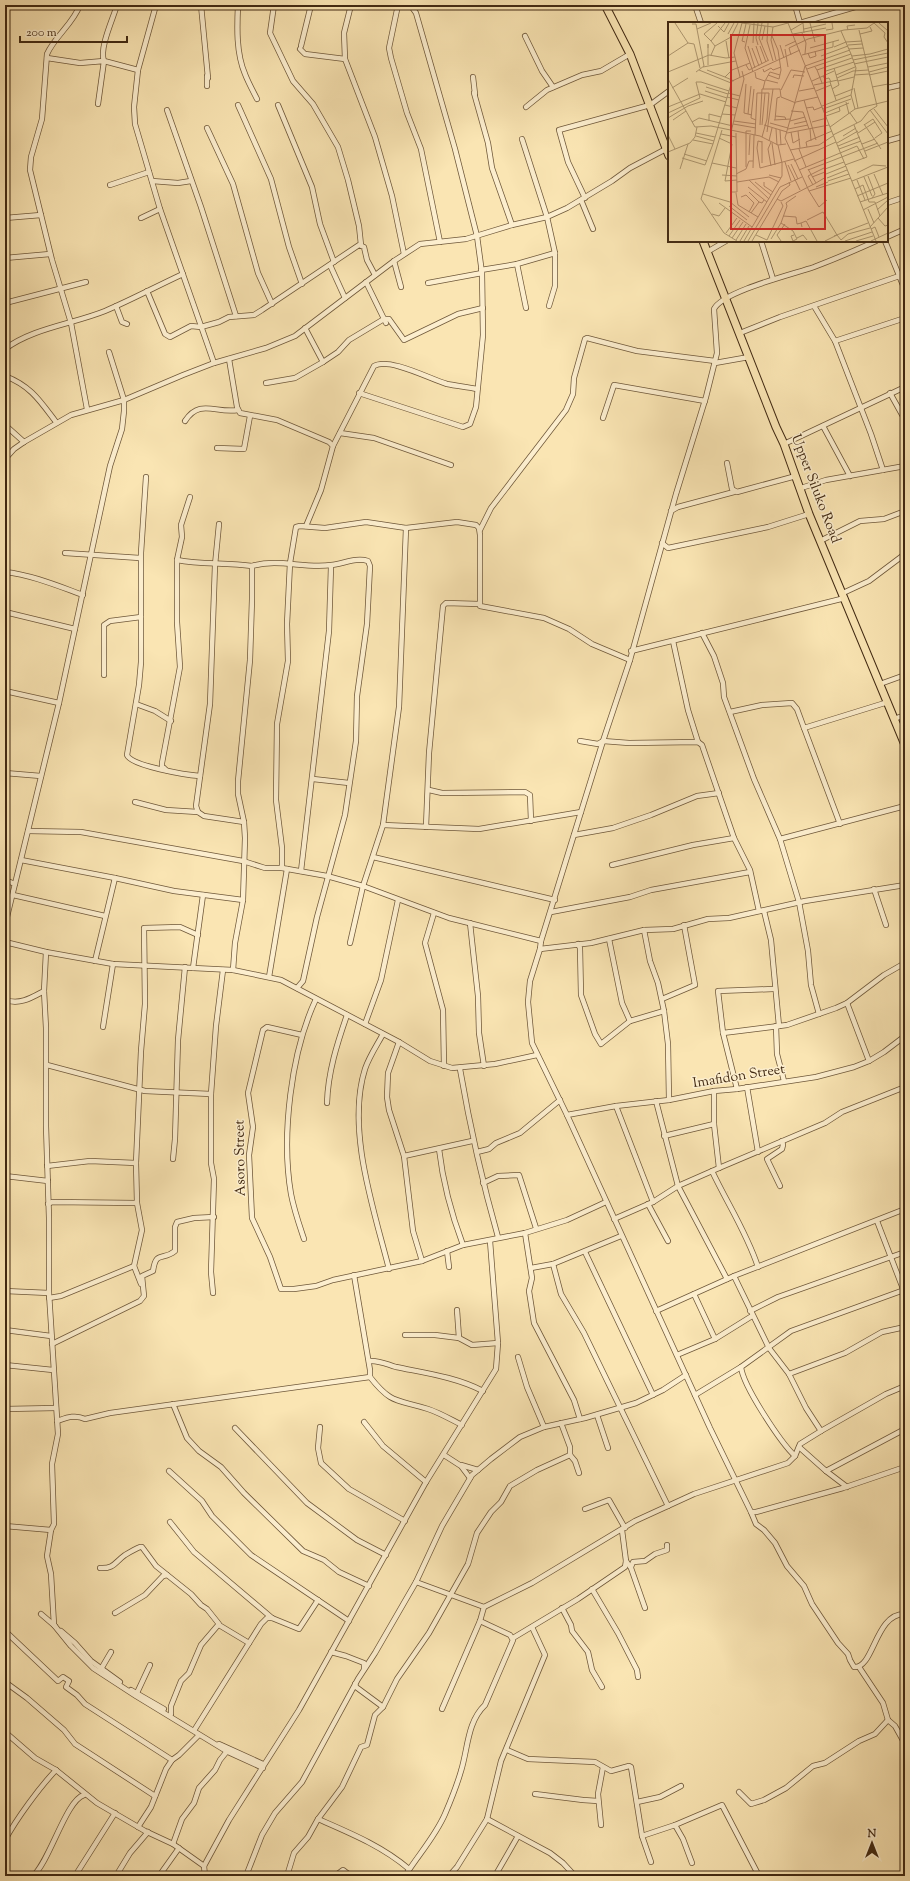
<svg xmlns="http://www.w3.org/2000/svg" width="910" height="1881" font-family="'Sorts Mill Goudy',serif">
	<rect width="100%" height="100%" fill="#fae5b3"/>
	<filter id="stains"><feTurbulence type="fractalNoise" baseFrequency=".005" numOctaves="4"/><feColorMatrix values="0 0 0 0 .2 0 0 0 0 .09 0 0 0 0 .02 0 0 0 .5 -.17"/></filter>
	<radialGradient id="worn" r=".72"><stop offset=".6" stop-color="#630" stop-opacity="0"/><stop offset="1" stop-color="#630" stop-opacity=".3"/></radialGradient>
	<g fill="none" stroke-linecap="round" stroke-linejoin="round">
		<!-- minor casing -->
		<g stroke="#6f583a" stroke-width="6">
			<g id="minor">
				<path d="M80,5c-7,19 -25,31 -33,49l-5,65 -11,38 -1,13 22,90 19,63 16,86"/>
				<path d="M117,5c-4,14 -18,43 -13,56l34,9"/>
				<path d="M156,5l-18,65 -4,37 1,17 25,85 54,154"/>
				<path d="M201,5l7,73"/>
				<path d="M238,5c-1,22 -2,48 7,69 3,8 8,17 12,25"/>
				<path d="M274,5l-4,28 23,48 20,23 25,43 10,33 11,46 2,19"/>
				<path d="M351,5l-7,28 1,26 30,78 17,59 12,58"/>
				<path d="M398,5l-9,43 2,10 16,55 14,36 19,93"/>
				<path d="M695,5l6,18"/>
				<path d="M795,5l5,18"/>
				<path d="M5,8l2,-3"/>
				<path d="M800,23l62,-18"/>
				<path d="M525,36l17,35 11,16"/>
				<path d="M301,46l10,-41"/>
				<path d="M300,49l5,5 40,5"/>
				<path d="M47,58l33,5 24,-2 -6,43"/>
				<path d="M207,76v10"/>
				<path d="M473,77l2,17"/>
				<path d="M887,88l18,-4"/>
				<path d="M474,93l14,50 4,25 20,57"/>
				<path d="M238,105l33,74 18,68 13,37"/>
				<path d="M278,105l34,82 8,37 14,38"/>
				<path d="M526,107l21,-17 35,-15 19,-4 29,-17"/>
				<path d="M167,110l34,97 35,109"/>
				<path d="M207,128l26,56 25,89 14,31"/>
				<path d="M522,139l25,78 8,36v33l-6,20"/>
				<path d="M887,141l18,-5"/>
				<path d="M152,181l26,2 13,-2"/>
				<path d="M110,185l39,-13"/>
				<path d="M585,198l-17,-36 -9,-32 91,-25 19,-14"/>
				<path d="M581,200l12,29"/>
				<path d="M887,203l18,-6"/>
				<path d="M5,218l36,-3"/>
				<path d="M141,218l19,-9"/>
				<path d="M887,237l18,-8"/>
				<path d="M761,241l12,38"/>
				<path d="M876,241c-20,9 -41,18 -62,26 -20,7 -91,24 -100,42l3,44 -11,44 -30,97 -46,166 -27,81 -62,200 -1,8 -10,32 -2,21 4,41 35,72 143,313 41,84h5l87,-24 62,-21"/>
				<path d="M885,241l20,49"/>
				<path d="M707,252l19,-11"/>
				<path d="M5,258l45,-4"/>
				<path d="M394,261l7,26"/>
				<path d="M517,264l9,44"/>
				<path d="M330,265l15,33"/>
				<path d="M481,270l36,-6 38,-11"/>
				<path d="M366,282l20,41"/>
				<path d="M428,283l54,-10"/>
				<path d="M147,291l18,43 5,3 21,-11 10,1 18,-5 10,-5 25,-2 8,-5 97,-65 5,2 3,13 8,15"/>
				<path d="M5,303l81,-21"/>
				<path d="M116,306l6,16 5,2"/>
				<path d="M814,306l21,35 70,-23"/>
				<path d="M305,328l18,34 15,-10 11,-12 35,-21h5l15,21 54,-26 25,-6"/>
				<path d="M740,333l40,-16 125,-43"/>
				<path d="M835,341l36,93 12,36"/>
				<path d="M5,349c28,-21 68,-25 100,-38 26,-11 52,-25 78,-37"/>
				<path d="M229,359l8,48 3,6 37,7 52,22 4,4 -12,44 -15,36"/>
				<path d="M715,363l34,-6"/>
				<path d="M5,376c26,10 35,25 51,46"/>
				<path d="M266,383l29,-5 28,-16"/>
				<path d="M359,393l104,34 7,-3 6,-17 7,-72 -1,-62 -5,-37 -22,-87 -39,-136 -5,-7 -13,-1"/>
				<path d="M890,393l15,27"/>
				<path d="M603,418l11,-33 91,16"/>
				<path d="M185,421c15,-23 31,-7 53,-11"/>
				<path d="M5,425l19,17"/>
				<path d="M823,426l27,50"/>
				<path d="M340,433l34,5 77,27"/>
				<path d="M784,444l121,-57"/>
				<path d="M333,446l41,-80c15,-9 56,13 73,18 10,2 20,3 30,5"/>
				<path d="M217,448l27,1 6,-33"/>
				<path d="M5,459l9,-10 10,-7 47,-27 53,-15 59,-25 31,-12 52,-15 29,-12 99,-75 26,-17 46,-5 46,-14 35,-8 20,-9 45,-27 18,-13 36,-19"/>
				<path d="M727,463l5,26 5,3 59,-16"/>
				<path d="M146,477l-5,76v109l-2,23 -12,70c4,11 60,20 73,21"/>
				<path d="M801,488l25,-8 79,-14"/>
				<path d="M671,511l7,-4 56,-15"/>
				<path d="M219,524l-4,41 -5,139 -14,102 2,6 6,4 40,6"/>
				<path d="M480,530l11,-22 75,-98 7,-16 1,-16 11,-39 2,-1 50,13 78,10"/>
				<path d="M820,541l40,-20 24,-2 21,-8"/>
				<path d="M662,543l6,5 100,-21 41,-13"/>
				<path d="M65,553l75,5"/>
				<path d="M177,560c25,5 49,2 75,6"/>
				<path d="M5,572c27,3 53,14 78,23"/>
				<path d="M843,593l26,-12 36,-27"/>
				<path d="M5,612l70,17"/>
				<path d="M702,633l12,23 9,27 1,14 30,82 26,60 19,63 9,49 3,34 8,29"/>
				<path d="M673,641l15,69 10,32"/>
				<path d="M631,651l214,-53"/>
				<path d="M104,675v-50l6,-4 31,-4"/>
				<path d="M880,684l25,-9"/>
				<path d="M5,691l54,12"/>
				<path d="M136,704l19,7 16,10"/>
				<path d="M730,712l32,-7 30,-2 5,6 7,19 84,-26"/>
				<path d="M894,719l11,-4"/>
				<path d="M804,728l36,96"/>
				<path d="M580,741l18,3 5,-3 26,2 69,-1 4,3 32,93 16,32 9,41"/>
				<path d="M166,770l-4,-4v-3l18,-96 -3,-45v-62l5,-23 -1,-12 9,-28"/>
				<path d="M5,773l36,3"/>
				<path d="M313,779l36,4"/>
				<path d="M429,790l13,3 83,-1 5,3 1,26"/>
				<path d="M135,802l31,8 32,2"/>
				<path d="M383,825l96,4 102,-17"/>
				<path d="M426,827l3,-74 14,-147 3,-3 33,1"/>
				<path d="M28,831l53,1 162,29 22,7h17l45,8 36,10 86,32 92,23"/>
				<path d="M574,835l39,-7 38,-13 46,-19 22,-3"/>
				<path d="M780,839l125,-33"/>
				<path d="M373,857l182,43"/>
				<path d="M21,860l94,18 59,13 69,9"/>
				<path d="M612,865l81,-20 41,-7"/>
				<path d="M282,868v-20l-6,-48 1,-76 11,-63 -1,-37 3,-61 6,-36 4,-1 25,2 41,-6 40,6 51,-6 19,3 3,3 1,7v71l64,12 25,11 23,15 38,16"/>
				<path d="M301,871l28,-240 2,-65"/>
				<path d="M5,880l10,4"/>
				<path d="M874,889l12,36"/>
				<path d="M13,895l92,21"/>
				<path d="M764,911l7,29 8,86"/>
				<path d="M551,912l79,-15 21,-7 99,-18"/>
				<path d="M434,913l-9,30 18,67 1,56"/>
				<path d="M470,923l8,73 1,37 5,33"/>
				<path d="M5,925l54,-222 51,-237 12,-37 2,-18v-11l-15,-48"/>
				<path d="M644,930l6,31 8,22 6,28 4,33 1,56"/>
				<path d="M609,939l13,64 8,18"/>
				<path d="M5,942l41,10 67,12 120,6 48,10 118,62 31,19 22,7 43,-4 42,-9"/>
				<path d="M350,943l13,-57 20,-61 16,-118 7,-179"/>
				<path d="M578,944l2,4 1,47 14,39 6,10 29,-23 34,-10"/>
				<path d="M540,949l51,-6 53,-13 29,-1 35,-10 21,-1 76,-17 100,-16"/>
				<path d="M95,961l20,-83"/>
				<path d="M193,968l10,-73"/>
				<path d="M233,970l2,-27 8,-43 2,-62 -1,-16 -6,-28v-13l12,-121 2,-61v-33c26,-8 53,3 79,-1 12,-1 25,-8 37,-4l2,5 -3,58 -10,72 -1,45 -11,74 -28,102 -14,64 -6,7"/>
				<path d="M269,977l18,-108"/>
				<path d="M662,999l33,-14 -11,-60"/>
				<path d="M5,1000c15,5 26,-2 39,-9"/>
				<path d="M847,1003l22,58"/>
				<path d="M365,1024l16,-44 17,-80"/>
				<path d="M776,1026l1,28 7,27"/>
				<path d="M103,1027l10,-63"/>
				<path d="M723,1033l-5,-42 55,-2"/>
				<path d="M383,1034c-6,11 -14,23 -18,35 -19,60 9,141 24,200"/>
				<path d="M302,1035l-35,-8 -4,3 -15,63 5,34 -4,28 3,63 18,39 11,32h13l22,-3 17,-6 89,-19 41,-16 62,-12 42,-13 39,-18"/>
				<path d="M399,1042l-11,31 -1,24 2,13 15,46 9,75 9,30"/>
				<path d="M5,1065v8"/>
				<path d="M47,1065l98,26 66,3"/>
				<path d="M460,1069c10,58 22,112 38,168"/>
				<path d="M747,1087l11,65"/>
				<path d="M737,1089l-14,-56 64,-8 49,-17 11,-5 37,-28 21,-12"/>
				<path d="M714,1091v33l5,44"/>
				<path d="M656,1101l22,85 49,93"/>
				<path d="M327,1103c1,-31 10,-59 20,-88"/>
				<path d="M616,1106l37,96"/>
				<path d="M567,1115l49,-9 53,-6 45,-9 23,-2 79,-12 38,-10 15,-6 15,-9 21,-16"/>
				<path d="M664,1136l50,-12"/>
				<path d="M439,1149c4,34 12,64 24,96"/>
				<path d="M477,1152l12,-3 7,-6 24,-10 40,-33"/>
				<path d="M404,1156l68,-15"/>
				<path d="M173,1159l2,-20 3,-99 7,-73"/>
				<path d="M47,1166l43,-5 46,2"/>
				<path d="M712,1171c15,32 35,62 46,96"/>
				<path d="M5,1176l43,5"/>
				<path d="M483,1183l15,-7 21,-1 17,53"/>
				<path d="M780,1186l-13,-27 15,-10 1,-4 -1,-4"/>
				<path d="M48,1204l4,-2 85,1"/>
				<path d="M648,1204l20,37"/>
				<path d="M614,1219l39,-17 25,-16 41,-18 106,-45 17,-11 63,-25"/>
				<path d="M877,1221l28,73"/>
				<path d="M525,1233l7,45 -3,13 5,32 40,77 6,19"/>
				<path d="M304,1239c-5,-15 -10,-29 -13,-45 -10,-58 0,-142 25,-195"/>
				<path d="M447,1251l2,16"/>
				<path d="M585,1252l68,143"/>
				<path d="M553,1264l8,30 23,39 84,173"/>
				<path d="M531,1268l22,-4 68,-28"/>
				<path d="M354,1275l16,95v7"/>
				<path d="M734,1276l35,72 20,26 17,34 15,23 65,-37 19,-8"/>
				<path d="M141,1284l-7,-18 8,-36 -5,-27 -1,-40 5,-112 4,-47 -1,-76 36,-1 18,8"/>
				<path d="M5,1291l44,2"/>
				<path d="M213,1293l-2,-21 3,-93 -3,-16v-69l5,-68 7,-56"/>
				<path d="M694,1294l21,45"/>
				<path d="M49,1298l12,-2 73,-30"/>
				<path d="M457,1310l2,28"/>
				<path d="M656,1311l78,-35 171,-67"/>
				<path d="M750,1311l28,-14 127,-45"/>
				<path d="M5,1330l46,6"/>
				<path d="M405,1335h30l24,3 13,7 26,-2"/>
				<path d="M52,1344l88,-43 4,-5 -2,-20 11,-5c3,-21 10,-10 22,-20v-24l2,-5 17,-4 20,-1"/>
				<path d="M677,1355l38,-16 37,-23"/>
				<path d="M518,1357l9,30 17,40"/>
				<path d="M369,1361c10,-1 17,3 27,6 29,6 60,10 87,24"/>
				<path d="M5,1365l48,5"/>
				<path d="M789,1374l56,-21 37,-21 23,-5"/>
				<path d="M695,1395l46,-28"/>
				<path d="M173,1404l14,34 12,13 22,16 23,26 59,58 21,9 15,12 30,14"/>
				<path d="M5,1409l51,-1"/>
				<path d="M597,1415l11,33"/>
				<path d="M57,1421c9,-3 18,-7 28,-2l25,-6 260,-36c22,28 27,22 58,32 12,4 22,10 34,16"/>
				<path d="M364,1422l19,24 43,36"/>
				<path d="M320,1427l-2,21 3,15 28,26 56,32"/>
				<path d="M235,1428l72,75 50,37 29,15"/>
				<path d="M799,1447l27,24 21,16"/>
				<path d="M444,1455l17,11 9,12"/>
				<path d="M570,1455l5,6 4,12"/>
				<path d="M795,1456c-14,-13 -52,-70 -54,-89l50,-36 113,-41"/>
				<path d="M461,1465l17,5"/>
				<path d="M169,1471l33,30 10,15 39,39 98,66"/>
				<path d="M826,1471l79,-42"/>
				<path d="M585,1509l24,-9 16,28"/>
				<path d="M751,1512l5,12 8,6 11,13 12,23 17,20 8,18 26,39 10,11 2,6 4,7c20,2 21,-54 51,-53"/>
				<path d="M170,1522l24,30 78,66 27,11 19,-29"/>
				<path d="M5,1526l46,4 3,-6 -2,-60 6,-30 -9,-141v-75l-3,-92v-98l-2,-37 2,-39"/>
				<path d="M51,1530l-4,26 4,18 3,51 17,21 22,22 43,28 92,56 35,16"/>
				<path d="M622,1530l4,31 5,7 14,40"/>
				<path d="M631,1567l2,-5 12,-1 10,-7 12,-4v-5"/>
				<path d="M100,1568c14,1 15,-6 25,-13 5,-3 10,-6 15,-8h2l14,19 35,28 10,11 6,4 12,15 -18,21 -12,28 -8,8 -10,25v8"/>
				<path d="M416,1582l68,25 48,-24 103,-62 59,-27 94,-31 7,-7 5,-12 21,-13"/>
				<path d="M592,1589l26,44 19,37 1,7"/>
				<path d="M562,1608l9,17 1,6 16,21 4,18 10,17"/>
				<path d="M115,1613l30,-18 18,-19 4,-1"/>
				<path d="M41,1614l14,12"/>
				<path d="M219,1625l30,18"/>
				<path d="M5,1631l53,50 5,-4 6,4 -3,6 11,8 8,9 87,56"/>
				<path d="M61,1631l14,12 16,18 29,21"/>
				<path d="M513,1638l65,-39 47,-32 1,-6"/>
				<path d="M331,1652l15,4 18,7v6"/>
				<path d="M859,1667l24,36 5,17"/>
				<path d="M101,1669l10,-17"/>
				<path d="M5,1682l22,16 37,32 11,14 80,52"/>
				<path d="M355,1684l1,3 27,20"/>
				<path d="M131,1690l33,19"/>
				<path d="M136,1695l14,-30"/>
				<path d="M442,1709l38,-88 4,-14"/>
				<path d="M195,1729l66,-105 6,-6h5"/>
				<path d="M5,1732l30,26 21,12 41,33 48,28 28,13 31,22"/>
				<path d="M219,1744l44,20"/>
				<path d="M507,1750l21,9 67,3 16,9 18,-5 2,1 11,69 33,-11 8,14 9,24"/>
				<path d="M739,1792l12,12 13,-4 22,-12 27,-22 12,-3 34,-22 16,-7 13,-14 7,6 10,18"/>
				<path d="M535,1794l48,6 15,1"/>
				<path d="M637,1802l23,-5 21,-11"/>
				<path d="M318,1819c32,14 64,27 91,50"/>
				<path d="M487,1819l63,34 13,10 12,13"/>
				<path d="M601,1825l-3,-31 5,-27"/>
				<path d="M675,1825l47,-20 37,71"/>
				<path d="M138,1827l13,-20 15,-38 6,-9 7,-5 20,-20"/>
				<path d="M642,1836l9,26"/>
				<path d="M5,1840c12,-22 34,-52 51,-70"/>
				<path d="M173,1844l9,-25 12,-16 5,-15 16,-18 5,-10 8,-10"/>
				<path d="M33,1876c17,-15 33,-76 51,-81"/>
				<path d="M75,1876l40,-63"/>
				<path d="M116,1876l14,-23 18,-21"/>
				<path d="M159,1876l20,-28"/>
				<path d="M205,1876l-1,-10 25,-46 70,-110 127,-228 70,-113 2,-26 -8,-102"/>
				<path d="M246,1876l16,-41 13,-22 27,-31 56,-103 17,-26 41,-71 26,-56 30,-51 19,-16 29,-22 24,-10 41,-9 51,-15 27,-13 23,-15"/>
				<path d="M287,1876l7,-23 14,-16 10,-18 24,-32 19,-40 6,-2 8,-30 8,-8 14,-28 32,-46 39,-69 9,-31 14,-21 10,-10 9,-16 27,-16 33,-15v-8l-9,-24"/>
				<path d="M335,1876l8,-6 8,6"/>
				<path d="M405,1876c13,-21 30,-39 40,-62 6,-14 12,-29 16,-43 7,-22 6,-49 24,-66l28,-65 -3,-5 -30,-14"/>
				<path d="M449,1876l8,-9 30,-48 14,-58 44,-106 -13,-28"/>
				<path d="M495,1876l23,-40"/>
			</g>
		</g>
		<!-- primary casing -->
		<g stroke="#412912" stroke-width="9">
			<g id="primary">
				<path d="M605,5l25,49 39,102"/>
				<path d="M703,241l73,186 8,17 25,70 96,231"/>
			</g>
		</g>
		<!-- minor -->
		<use href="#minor" stroke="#fceece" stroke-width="4.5"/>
		<!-- primary -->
		<use href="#primary" stroke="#fae5b3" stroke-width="7"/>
	</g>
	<g text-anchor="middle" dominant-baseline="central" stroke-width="3" stroke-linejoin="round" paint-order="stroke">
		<!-- street labels -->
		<g font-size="14" fill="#412912" stroke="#fceece">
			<text transform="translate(815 489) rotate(69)">Upper Siluko Road</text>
			<text transform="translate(739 1077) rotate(-9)">Imafidon Street</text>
			<text transform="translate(241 1158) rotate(-91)">Asoro Street</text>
		</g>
	</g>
	<!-- overview -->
	<g transform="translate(668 22)">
		<rect width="220" height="220" fill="#fae5b3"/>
		<path fill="none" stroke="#b09a73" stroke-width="1" d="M7,1l13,20M74,1l31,4 15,-4M94,1l-3,15 9,22M100,1l-1,18 6,20M120,1l88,218M142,1l5,19M206,1l11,10 -1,4 4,6M211,1l9,8M24,2h4l8,42 -8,6M82,3l-5,23 8,24M50,4l6,6 5,-9M105,5l-2,13 5,20M29,7l14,-6M136,7l22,-5M123,8l12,-7 1,10M158,8l7,-1 -1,-6M180,8l-1,-4 8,-1M134,11l4,10 -1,11M60,12l6,-11M125,12l33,-6M192,12l12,-3 -2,-4M94,18l3,-14M43,19l-7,-7 13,-11M58,19l3,17M77,20l-3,-1 4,-17M178,20l16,-1M85,21l1,-20M90,23l-2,-7 2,-15M112,23l4,13M180,23l14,-1M47,24l-4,-5 14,-18M80,24l7,22M88,24l6,18M92,24l6,16M117,24l11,-5M166,25l12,-5M40,26v-4v21M84,26l7,18M142,26l29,-8M117,27l3,18M181,27l14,-1M182,28l-45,16 -20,72 24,53 42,-13M140,31l2,5 6,-2 -1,-5M43,33l4,-9 16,-9 7,-14M123,33l-2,-7 19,-9 36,-9 23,-2 7,-5M134,33l31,-8v-5M0,34l20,-13 6,1 6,24M153,34l27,-10M184,34l18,-2 18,-5M185,38l35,-7M186,42l34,-7M78,43l3,5 20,-10M35,45l33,-6M147,45l2,3 35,-12M200,45l20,-4M95,47l1,3 7,-4 2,2 8,-3M139,47l44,-15 -10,-23M31,48l32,13M39,48l18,7M149,48l5,13M158,49l28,-9M0,50l41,-17 17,3 9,-1M87,50l1,6 9,3 -2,8M201,50l19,-5M100,53l11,4 2,-9 -3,-20 -6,-14M168,53l19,-8M186,53l15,-1M201,53l19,-4M155,54l2,3 4,-1 2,4M72,55l-6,-24 8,-30M125,56l1,-3 10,1M169,56l16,-7 15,-1M0,57l27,48 16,-1 49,10 18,9 8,-1M98,58l12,3M66,59l-9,-4 7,-7 18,-7M97,59l5,-9 10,3M144,59l22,-10M170,59l16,-4M33,60l28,9M162,60l6,18M78,62l-2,29 8,2M146,63l24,-5M38,65l22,7M204,65l16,-3M4,66l16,-10M186,66l4,20M86,67l-3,29 5,2M164,67l7,-4 -5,-17M113,68l10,-20 14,2M37,69l22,7M131,69l16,-3M148,69l15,-6M60,71l12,3M183,73l5,-27 -5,-14M167,74l18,-7M59,75l12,3M136,78l12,40M128,80l22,-5M178,80l3,12M57,83l12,3M154,84l29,-11 4,14M0,85l32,-13 26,8M138,86l7,-1 1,3 8,-3M155,87l28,-10M206,87l14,18M202,88l18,24M123,89l12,1 6,17M0,91l32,-15 -4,-16h5M157,91l24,-10M182,91l7,10M54,92l13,1M80,92l3,-28M107,94l10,1 1,3M158,94l14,-5 -1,-4M0,96l20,-12 15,-5M5,98l13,-9M106,98l17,-1M107,98l2,-22 3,-1M41,99v-7l12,3M66,99l22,3M122,99l15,-4M24,100l7,-4 34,8M144,100l15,-4M102,101l18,5M65,102l23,4M126,102l13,-3M196,102l17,25M92,103l2,-36h18l1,8 15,6M94,103l3,-32M96,103l23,7M196,103l9,-6 9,14 -7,5M162,105l25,-18 33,-8M108,107l1,16M120,107l20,-4M142,107l1,12M54,108l-21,69 23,34 13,8M112,108l1,15M130,109l2,17M63,110l13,-53 -2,-8M99,110l6,-43M123,110l2,11 7,-4M28,111l19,4M119,111l42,-8M190,111l17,-11M53,112l15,3M0,113l7,14M87,113l2,-42h12l-2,26 -5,18M165,113l28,-14 8,-10 8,-5 -18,-76M28,114l18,5M175,114l13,-8M51,116l13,6 -7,37 12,-1M25,118l20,4 19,-63 68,-31M101,119l3,-13M94,120l-4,-1 -1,7 3,20 34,-9M103,120l-3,7 3,17M104,121l3,22M169,121l21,-12M194,122l13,-5M110,123l4,18M170,124l22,-9M139,125l-1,-5 26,-11M131,127l7,18M171,127l22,-8M122,128l29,-5 14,-9M197,129l23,-9M0,130l22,-9 5,-6 2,-10M16,132l23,7M81,133l1,-20M14,136l23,7 8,-21M126,139l42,-19M117,140l6,19M44,141l24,5M94,141v-22M123,142l7,15M120,143l12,25M177,143l22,-8 -13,-32M78,145v-36h5M85,146l1,-33M12,147l8,-25M140,147l8,14 10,-6M157,147l19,-7M131,148l58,-24 7,13M140,148l70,-27M189,151l16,-8 13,1M68,152l10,-5 3,-8h4M158,152l20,-8M206,152l9,21M54,153l15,1M101,153l12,3M200,154l7,18 -3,4M144,155l13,-5M196,155l8,19M159,156l20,-8M81,158l20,19M189,158l8,20M160,159l21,-7M184,159l36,-14M69,160l32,-5 10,5M87,160l16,13M96,160v4l9,6M145,163l-5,-9 16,-8M80,165l19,15M148,165l12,-5M187,167l8,-4 5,14M141,169l10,16 8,-7M62,170h7l-1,-59M81,170l10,10 3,1 2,-3M68,171l2,12 20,12M35,172l27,8 19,15M189,174l31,-13M73,175l5,-2 8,8 -5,9M109,177l4,2 35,-18M200,177l1,3h6l5,14M192,180l28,-9M51,181l33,24M118,181l10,-7M61,184l18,14M200,187l6,14M195,188l25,-13M209,188l11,-10M83,191l8,-11M44,192l7,2 6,-8M115,194l13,1 1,7 4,-1 1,4M210,196l7,8 3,-1M139,198l16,-8 14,23M113,201l12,8 4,8 -4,2 -2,-5 3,-1M133,201l5,-2 11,20M202,205l18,-20M203,207l4,-2 4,10M58,211l11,-15M88,213l11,5M61,214l11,-16M166,214l34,-13M64,216l11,-16M129,216l6,-3 4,5M103,217l10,-16 6,-17 -1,-3M68,218l10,-16M99,218l16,-34 -2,-4M173,218l7,-6 22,-6M72,219l9,-15M76,219l38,-65v-13M80,219l32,-54 22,-10M84,219l30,-50 8,-6 -1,-3M113,219l-4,-6 8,-11M157,219l12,-6 4,5M177,219l27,-9M188,219l17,-5M203,219l17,-8"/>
		<path fill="#d62828" fill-opacity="0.15" stroke="#d62828" stroke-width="2" d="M63,13h94v194h-94z"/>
		<rect width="220" height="220" fill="none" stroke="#412912" stroke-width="2"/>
	</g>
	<!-- margin -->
	<rect width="910" height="1881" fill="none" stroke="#fae5b3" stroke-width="20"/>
	<rect x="6" y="6" width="898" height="1869" fill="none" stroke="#412912" stroke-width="2"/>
	<rect x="10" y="10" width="890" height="1861" fill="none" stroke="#412912"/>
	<!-- north arrow -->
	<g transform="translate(872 1843)" stroke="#fceece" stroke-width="3" paint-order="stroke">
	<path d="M0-3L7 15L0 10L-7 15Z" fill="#412912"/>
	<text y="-6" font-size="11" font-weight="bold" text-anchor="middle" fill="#412912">N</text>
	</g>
	<!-- scale -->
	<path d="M20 36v6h107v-6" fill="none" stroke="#412912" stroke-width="2"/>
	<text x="26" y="36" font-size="12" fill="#412912" stroke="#fceece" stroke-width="3" paint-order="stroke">200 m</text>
	<rect width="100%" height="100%" filter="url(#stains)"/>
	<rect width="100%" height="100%" fill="url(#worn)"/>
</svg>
